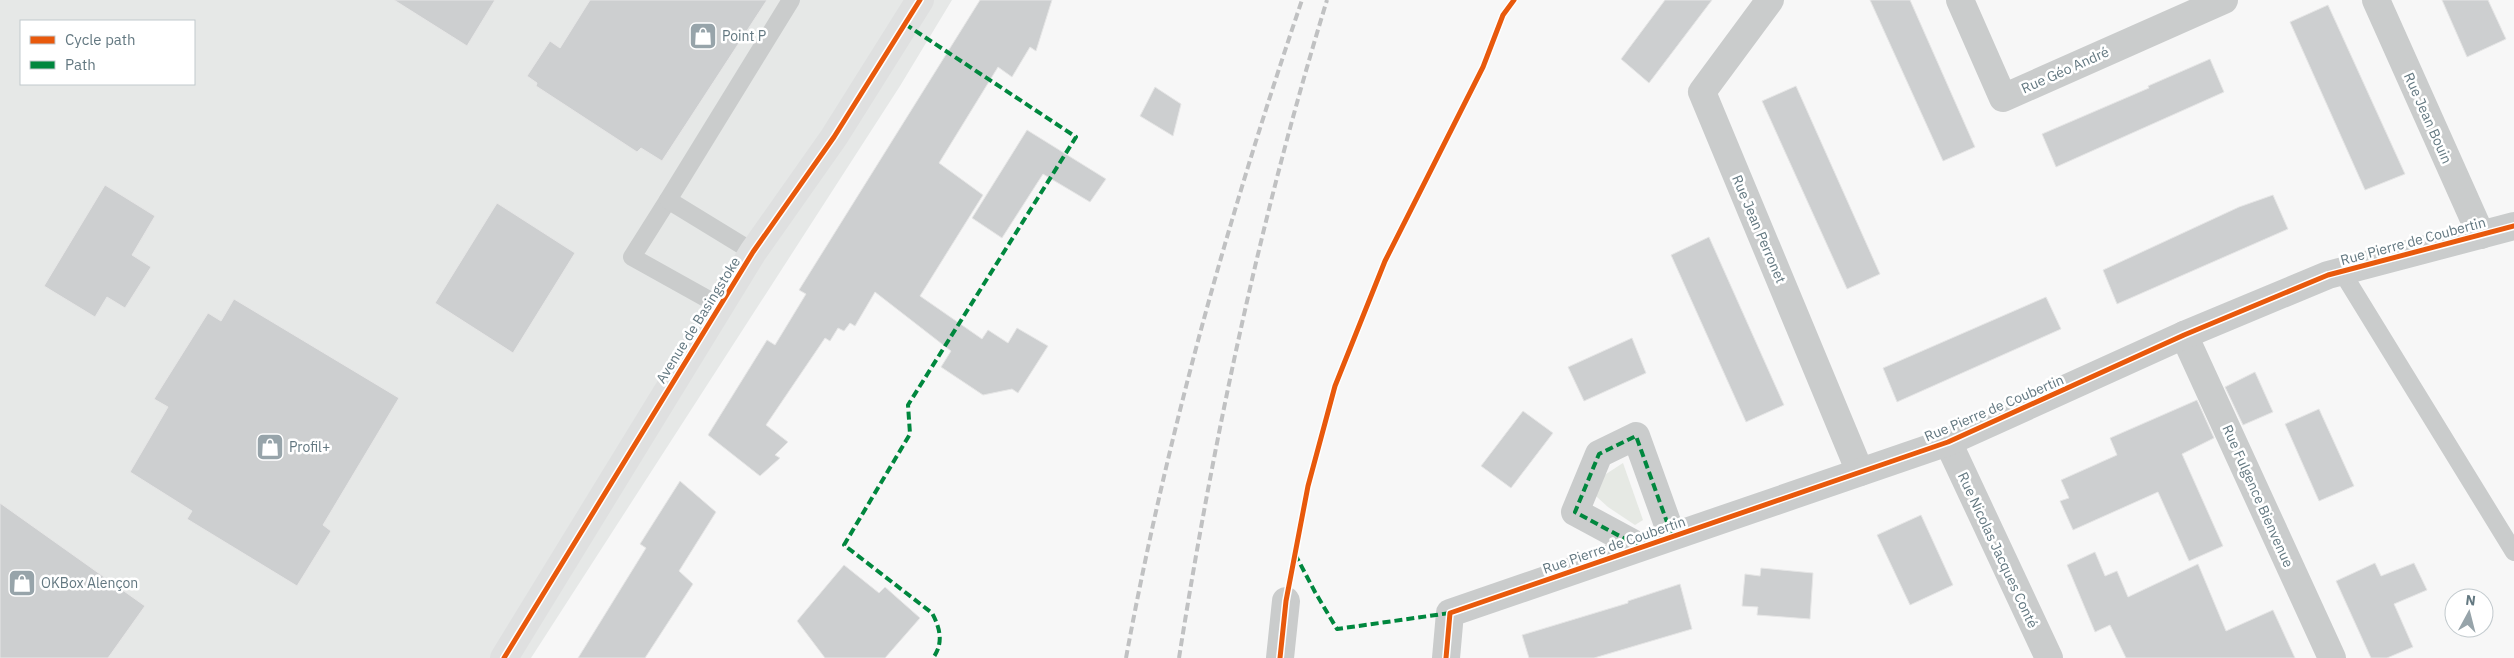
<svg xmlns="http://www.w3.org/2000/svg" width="2514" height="658" font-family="'IBM Plex Sans',sans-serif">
	<rect width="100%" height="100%" fill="#f7f7f7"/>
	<!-- built -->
	<path fill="#e6e8e7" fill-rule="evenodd" d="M0,0h952l-52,86 -369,572h-531zM21,21h173v63h-173z"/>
	<!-- green -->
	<path fill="#e6e9e4" d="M1623,463l20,57 -8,5 -27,-18 -22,-20z"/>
	<!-- building -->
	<g fill="#cdcfd0" stroke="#e6e6e6">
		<path d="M394,0h101l-28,46z"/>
		<path d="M590,0h177l-105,161 -21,-13 -4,4 -101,-66 1,-3 -10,-7 23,-35 10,7z"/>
		<path d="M980,0h72l-16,51 -6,-4 -18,30 -14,-10 -59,96 44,32 -63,101 62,43 6,-9 20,13 9,-15 31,18 -30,47 -6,-4 -29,6 -42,-28 10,-16 -76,-59 -20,34 -5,-3 -6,8 -6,-3 -8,13 -5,-3 -59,87 22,17 -13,13 5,3 -20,18 -52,-41 59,-95 8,5 31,-51 -7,-4z"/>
		<path d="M1665,0h47l-63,83 -28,-24z"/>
		<path d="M1870,0h40l65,147 -32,14z"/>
		<path d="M2442,0h46l18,39 -39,18z"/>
		<path d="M2328,5l77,169 -40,16 -75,-168z"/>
		<path d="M2210,59l14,33 -168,75 -14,-33 107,-46 -1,-2z"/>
		<path d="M1796,86l84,188 -33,15 -85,-188z"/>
		<path d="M1155,87l26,17 -8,32 -33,-20z"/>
		<path d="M1027,130l79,49 -16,23 -47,-28 -41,64 -30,-20z"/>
		<path d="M105,185l50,31 -23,39 19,12 -26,41 -18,-11 -12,20 -51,-31z"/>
		<path d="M2273,195l15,34 -171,75 -14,-34 136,-63z"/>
		<path d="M497,203l78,50 -62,100 -78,-50z"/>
		<path d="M1709,237l75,168 -38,17 -75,-167z"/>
		<path d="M2046,297l15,32 -164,73 -14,-34z"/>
		<path d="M234,299l165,99 -76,127 8,6 -34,55 -110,-67 5,-8 -62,-39 38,-65 -14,-8 54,-86 13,8z"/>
		<path d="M1632,338l14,35 -62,28 -16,-34z"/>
		<path d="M2255,372l18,40 -30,13 -18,-38z"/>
		<path d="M2197,400l17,38 -32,16 41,92 -34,15 -31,-69 -85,38 -13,-29 9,-3 -8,-18 56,-25 -7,-17z"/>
		<path d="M2319,409l35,77 -35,15 -34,-77z"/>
		<path d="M1523,411l30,22 -42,55 -30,-22z"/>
		<path d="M680,481l36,31 -37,59 14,13 -48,74h-67l68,-110 -6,-4z"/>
		<path d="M0,503l145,103 -37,52h-108z"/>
		<path d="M1921,515l32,70 -43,20 -33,-70z"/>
		<path d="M2095,552l10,24 12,-5 11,26 70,-33 28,67 47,-21 22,48h-169l-16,-33 -15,7 -28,-67z"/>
		<path d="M2375,563l6,13 33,-13 13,27 -33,14 19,43 -26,11h-16l-35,-77z"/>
		<path d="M844,565l35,28 6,-6 35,31 -35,40h-60l-28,-37z"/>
		<path d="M1761,568l52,5 -3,46 -53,-4 1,-8 -16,-1 3,-32 15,2z"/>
		<path d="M1680,584l12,45 -98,29h-65l-7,-23 106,-32v-2z"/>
	</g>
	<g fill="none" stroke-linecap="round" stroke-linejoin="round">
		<!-- lane -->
		<g stroke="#cacccc" stroke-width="18">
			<path d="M668,200l-36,57 88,49"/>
			<path d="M753,252l-85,-52 123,-200"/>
			<path d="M2342,272l172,280"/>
		</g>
		<!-- street -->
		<g stroke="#cacccc" stroke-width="28">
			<path d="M1770,0l-68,92 158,380"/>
			<path d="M1960,0l43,98 221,-98"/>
			<path d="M2376,0l105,235"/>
			<path d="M2184,335l148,323"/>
			<path d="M1948,442l101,216"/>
			<path d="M1640,547l-65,-35 24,-58 37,-18 36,100"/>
			<path d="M1280,658l6,-57"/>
			<path d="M1446,658l4,-45 498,-171 236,-107 144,-60 186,-49"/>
		</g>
		<!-- primary -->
		<path stroke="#dfe0e0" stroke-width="28" d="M504,658l249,-406 81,-115 86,-137"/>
		<!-- rail -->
		<g stroke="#c0c1c2" stroke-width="4" stroke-dasharray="8 4" stroke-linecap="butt">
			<path d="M1126,658c41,-223 103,-443 176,-658"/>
			<path d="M1179,658c35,-222 82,-443 148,-658"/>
		</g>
		<!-- quiet -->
		<g stroke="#00873e" stroke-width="4" stroke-dasharray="8 4" stroke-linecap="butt">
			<path d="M905,24l171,113 -168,268 2,29 -66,111 88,68c8,15 12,30 1,45"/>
			<path d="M1640,547l-65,-35 24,-58 37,-18 36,100"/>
			<path d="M1295,554l20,38 22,37 113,-16"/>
		</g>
		<!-- cycleway casing -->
		<g stroke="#fff" stroke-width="8">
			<g id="cycleway">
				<path d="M504,658l249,-406 81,-115 86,-137"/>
				<path d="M1280,658l6,-57 22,-115 27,-100 50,-125 98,-194 20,-52 11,-15"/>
				<path d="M1446,658l4,-45 498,-171 236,-107 144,-60 186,-49"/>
			</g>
		</g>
		<!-- cycleway -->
		<use href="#cycleway" stroke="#e8590c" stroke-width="5"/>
	</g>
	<!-- icons -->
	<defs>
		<g id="shop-square" transform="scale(1.4375)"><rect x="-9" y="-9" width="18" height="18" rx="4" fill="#97a4aa" stroke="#fff"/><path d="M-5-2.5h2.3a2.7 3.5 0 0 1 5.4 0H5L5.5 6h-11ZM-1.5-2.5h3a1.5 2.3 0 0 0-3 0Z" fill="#fff"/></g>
	</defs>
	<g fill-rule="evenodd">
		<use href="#shop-square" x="703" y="36"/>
		<use href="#shop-square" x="270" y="447"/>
		<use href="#shop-square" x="22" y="583"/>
	</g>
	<g text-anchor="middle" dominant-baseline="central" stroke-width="5" stroke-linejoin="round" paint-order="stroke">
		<!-- poi labels -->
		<g font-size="14" fill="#637881" stroke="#fff" text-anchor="start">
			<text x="722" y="36">Point P</text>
			<text x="289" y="447">Profil+</text>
			<text x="41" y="583">OKBox Alençon</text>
		</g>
		<!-- street labels -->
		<g font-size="14" fill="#637881" stroke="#fff">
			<text transform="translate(2065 70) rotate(-24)">Rue Géo André</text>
			<text transform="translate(2428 118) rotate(66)">Rue Jean Bouin</text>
			<text transform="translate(1759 229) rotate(67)">Rue Jean Perronet</text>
			<text transform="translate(2413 241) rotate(-15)">Rue Pierre de Coubertin</text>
			<text transform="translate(698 320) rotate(-58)">Avenue de Basingstoke</text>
			<text transform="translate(1994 408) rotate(-23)">Rue Pierre de Coubertin</text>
			<text transform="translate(2258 496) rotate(66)">Rue Fulgence Bienvenue</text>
			<text transform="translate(1614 545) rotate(-19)">Rue Pierre de Coubertin</text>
			<text transform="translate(1998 550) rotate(65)">Rue Nicolas Jacques Conté</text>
		</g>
	</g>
	<!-- legend -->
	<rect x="20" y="20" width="175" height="65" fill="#ffffff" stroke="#c1c9cd"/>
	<rect x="30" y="36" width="25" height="8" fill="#e8590c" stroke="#c1c9cd"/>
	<text x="65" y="45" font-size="15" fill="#637881">Cycle path</text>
	<rect x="30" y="61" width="25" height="8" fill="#00873e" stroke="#c1c9cd"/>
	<text x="65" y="70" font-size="15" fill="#637881">Path</text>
	<!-- north arrow -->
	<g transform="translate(2469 613) rotate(7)"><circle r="24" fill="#ffffff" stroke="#c1c9cd"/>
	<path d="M0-4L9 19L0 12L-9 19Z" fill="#97a4aa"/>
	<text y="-8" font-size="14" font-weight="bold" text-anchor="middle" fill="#637881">N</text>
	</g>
</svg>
